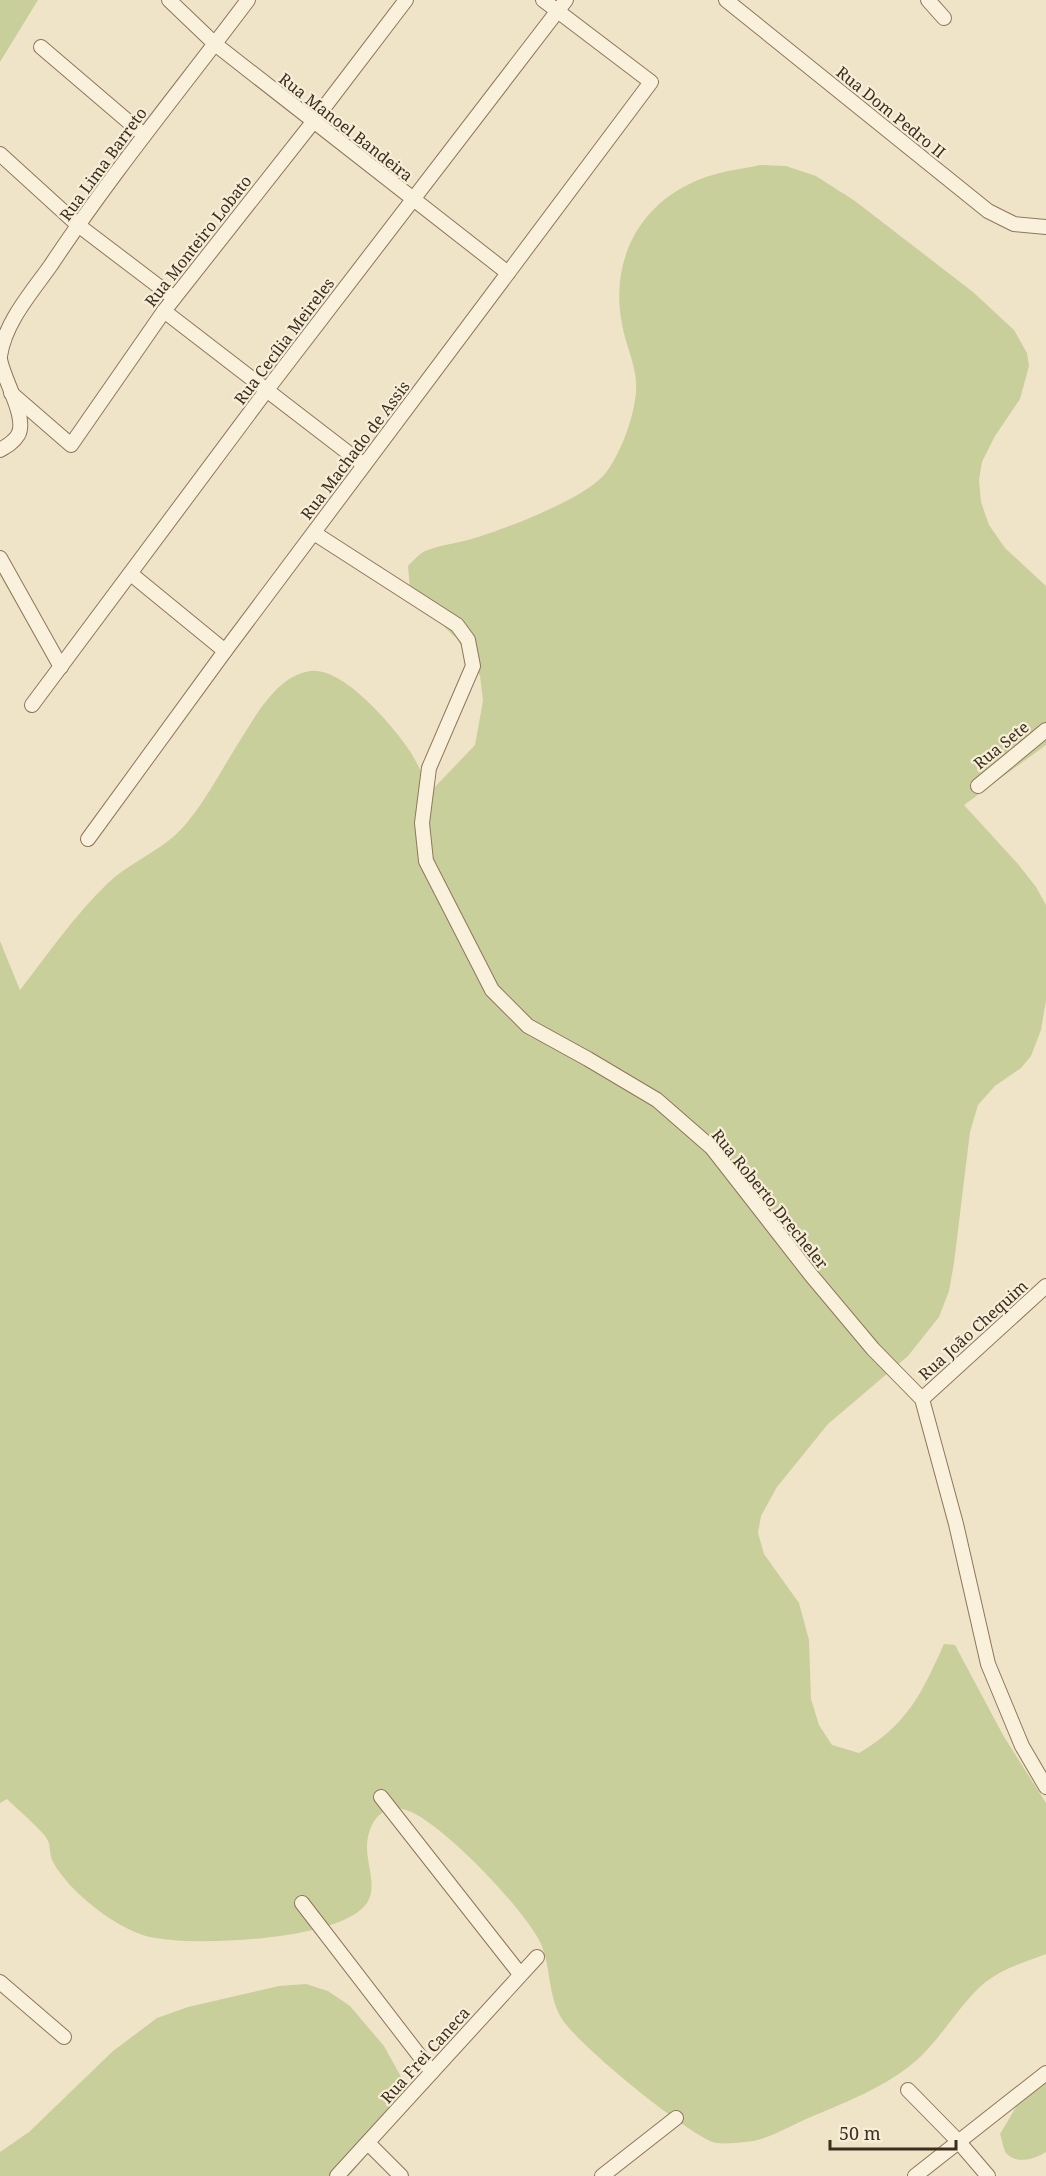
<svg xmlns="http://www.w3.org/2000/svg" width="1046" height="2176" font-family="'Noto Serif',serif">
	<rect width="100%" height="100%" fill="#f0e4c8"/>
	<!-- green -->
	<g fill="#c9cf9b">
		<path d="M0,0h38l-38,62z"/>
		<path d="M760,165l26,1 30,10 39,25 118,91 41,38 13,23 2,13 -9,33 -25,37 -13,26 -3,18 2,22 8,23 16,23 41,38v159l-82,60 54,59 18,23 10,18v95l-5,30 -10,26 -10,12 -26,18 -17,19 -8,27 -16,131 -5,28 -10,26 -31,39 -80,68 -51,63 -16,29 -3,17 6,21 35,49 10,37 2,59 8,26 13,20 27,8c48,-28 63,-60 85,-109l11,1 48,90 43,68v151c-21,8 -46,15 -64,31 -24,22 -41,53 -65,75 -32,28 -74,43 -113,60 -18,8 -39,21 -59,22 -8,1 -21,2 -29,1 -27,-7 -139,-99 -154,-124 -14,-22 -11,-52 -21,-75 -14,-32 -101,-124 -135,-134 -25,-7 -38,13 -39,37 0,23 15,48 -9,65 -37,28 -163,35 -208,25 -18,-4 -41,-18 -56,-30 -16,-13 -33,-29 -42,-47 -3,-7 -1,-15 -5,-21 -3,-7 -32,-32 -40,-40l-7,4v-862l20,49c28,-36 54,-74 87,-106 18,-18 46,-30 66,-47 26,-22 49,-69 68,-98 16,-25 36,-63 69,-68 33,-5 84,56 100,80 8,13 14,27 21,40l44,-46 8,-44 -3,-25 -23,-37 -35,-34 -12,-16 -2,-23c5,-5 11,-12 17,-15 17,-7 36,-8 53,-14 32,-10 105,-38 126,-62 17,-20 34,-67 32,-93 -1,-19 -11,-39 -14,-58 -13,-66 20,-125 84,-147 17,-6 36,-8 54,-12z"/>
		<path d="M306,1984l22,7 22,15 34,40 21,38 -2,21 -14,24 -40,47h-349v-24l29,-20 84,-81 44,-33 31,-11 91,-21z"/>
		<path d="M1046,2077v75c-11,7 -30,13 -40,1 -3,-5 -4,-14 -6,-19l19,-32z"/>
	</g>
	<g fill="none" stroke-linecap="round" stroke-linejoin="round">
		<!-- minor casing -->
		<g stroke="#8d765c" stroke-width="16">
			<g id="minor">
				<path d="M169,0l46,44 293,229"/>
				<path d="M726,0l262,211 26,13 32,3"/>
				<path d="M928,0l16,18"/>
				<path d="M41,47l103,88"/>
				<path d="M0,154l78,71 96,73"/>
				<path d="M164,311l200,154"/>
				<path d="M0,356c5,-34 32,-64 51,-91 61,-92 131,-177 197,-265"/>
				<path d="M0,359c3,20 28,59 18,76 -4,7 -11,11 -18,15"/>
				<path d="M11,393l60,52 93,-134 149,-189 93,-122"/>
				<path d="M314,533l143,92 11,15 5,26 -44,102 -7,55 4,38 66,129 36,36 60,33 69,41 55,48 99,127 62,74 49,50 34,125 32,140 34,82 24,41"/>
				<path d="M0,558l61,109"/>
				<path d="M131,574l94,77"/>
				<path d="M32,705l234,-314 300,-391"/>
				<path d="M978,786l68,-56"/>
				<path d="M88,839l137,-188 426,-569 -108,-82"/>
				<path d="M922,1399l124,-113"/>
				<path d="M381,1797l139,177"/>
				<path d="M302,1903l130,169"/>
				<path d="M0,1982l64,55"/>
				<path d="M908,2090l50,51 30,35"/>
				<path d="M368,2143l33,33"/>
				<path d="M337,2176l200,-219"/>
				<path d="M602,2176l74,-58"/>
				<path d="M915,2176l131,-103"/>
			</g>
		</g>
		<!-- minor -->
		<use href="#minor" stroke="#faf1dc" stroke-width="14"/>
	</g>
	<g text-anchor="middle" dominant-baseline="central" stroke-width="4.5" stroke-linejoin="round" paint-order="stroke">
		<!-- street labels -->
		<g font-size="16" fill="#3d2e20" stroke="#f7eed8">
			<text transform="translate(891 112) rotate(39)">Rua Dom Pedro II</text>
			<text transform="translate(346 127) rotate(38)">Rua Manoel Bandeira</text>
			<text transform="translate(103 164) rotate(-54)">Rua Lima Barreto</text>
			<text transform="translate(198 241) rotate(-52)">Rua Monteiro Lobato</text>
			<text transform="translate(284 341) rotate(-53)">Rua Cecília Meireles</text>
			<text transform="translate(355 450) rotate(-53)">Rua Machado de Assis</text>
			<text transform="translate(1001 745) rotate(-39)">Rua Sete</text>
			<text transform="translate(770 1199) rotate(51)">Rua Roberto Drecheler</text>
			<text transform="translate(973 1330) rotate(-42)">Rua João Chequim</text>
			<text transform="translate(425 2055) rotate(-48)">Rua Frei Caneca</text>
		</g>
	</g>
	<!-- scale -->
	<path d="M830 2140v9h126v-9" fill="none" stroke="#3d2e20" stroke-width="3"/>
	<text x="839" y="2140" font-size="18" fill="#3d2e20" stroke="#f7eed8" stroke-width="4.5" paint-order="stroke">50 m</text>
</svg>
